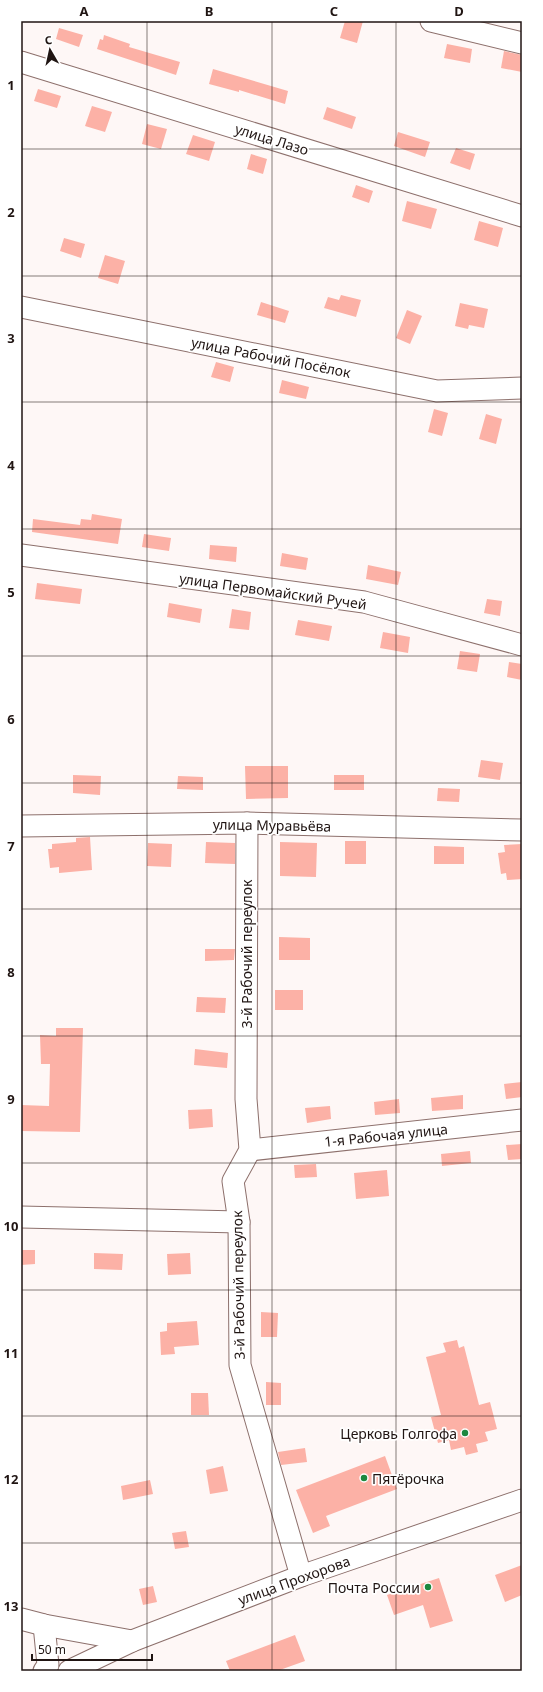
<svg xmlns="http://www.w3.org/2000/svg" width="543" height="1692" font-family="'Noto Sans',sans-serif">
	<rect width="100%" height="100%" fill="#fef7f6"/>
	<!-- building -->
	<g fill="#fcb1a6">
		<path d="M345,21h18l-6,22 -17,-5z"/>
		<path d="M59,28l24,7 -4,12 -23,-8z"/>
		<path d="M104,35l26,9 -1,3 51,15 -4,13 -79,-26 3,-10 3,1z"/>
		<path d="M447,44l25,5 -2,14 -26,-5z"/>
		<path d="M504,51l18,4v17l-21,-4z"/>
		<path d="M213,69l75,22 -3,13 -46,-14v2l-30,-8z"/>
		<path d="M38,89l23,7 -4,12 -23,-7z"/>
		<path d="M92,106l20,6 -7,20 -20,-6z"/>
		<path d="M327,107l29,10 -4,12 -29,-10z"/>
		<path d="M147,124l20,5 -6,20 -19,-5z"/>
		<path d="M398,132l32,10 -5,15 -31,-11z"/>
		<path d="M193,135l22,7 -6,19 -23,-7z"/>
		<path d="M456,148l19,6 -5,16 -20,-7z"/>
		<path d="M251,154l16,5 -4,15 -16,-5z"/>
		<path d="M356,185l17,6 -4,12 -17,-6z"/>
		<path d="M407,201l30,8 -6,20 -29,-8z"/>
		<path d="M479,221l24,7 -5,19 -24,-7z"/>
		<path d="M64,238l21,6 -4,14 -21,-7z"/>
		<path d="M105,255l20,6 -7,23 -20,-6z"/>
		<path d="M341,295l20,5 -5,17 -32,-9 4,-11 11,3z"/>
		<path d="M261,302l28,9 -4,12 -28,-8z"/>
		<path d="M460,303l28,6 -4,19 -15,-3 -1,4 -13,-3z"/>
		<path d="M407,310l15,6 -12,28 -14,-6z"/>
		<path d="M216,362l18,5 -4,15 -19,-5z"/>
		<path d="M282,380l27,7 -3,12 -27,-6z"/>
		<path d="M434,409l14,4 -6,23 -14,-4z"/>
		<path d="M486,414l16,5 -6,25 -17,-5z"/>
		<path d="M92,514l30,5 -4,25 -86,-12 1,-13 47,6 1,-6 10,1z"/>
		<path d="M144,534l27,4 -2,13 -27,-4z"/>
		<path d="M210,545l27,2 -1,15 -27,-3z"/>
		<path d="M282,553l26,5 -2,12 -26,-4z"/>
		<path d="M368,565l33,7 -3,13 -32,-6z"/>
		<path d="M37,583l45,6 -2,15 -45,-5z"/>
		<path d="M487,599l15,2 -2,15 -16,-3z"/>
		<path d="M169,603l33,6 -2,14 -33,-6z"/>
		<path d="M232,609l19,3 -2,18 -20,-2z"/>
		<path d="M298,620l34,6 -3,15 -34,-6z"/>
		<path d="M383,632l27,5 -2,16 -28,-5z"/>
		<path d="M460,651l20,3 -3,18 -20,-3z"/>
		<path d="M509,662l13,2v16l-15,-3z"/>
		<path d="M481,760l22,3 -3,17 -22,-3z"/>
		<path d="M245,766h43v32l-42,1z"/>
		<path d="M73,775l28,1 -1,19 -27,-2z"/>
		<rect x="334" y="775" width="30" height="15"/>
		<path d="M178,776l25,1v13l-26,-1z"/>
		<path d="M438,788l22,1 -1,13 -22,-1z"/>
		<path d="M90,837l2,33 -33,3v-6l-9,1 -2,-19h4v-5l24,-2v-4z"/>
		<rect x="345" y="841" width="21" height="23"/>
		<path d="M206,842l29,1v21l-30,-1z"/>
		<path d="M280,842l37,1 -1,34 -36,-1z"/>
		<path d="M148,843l24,1 -1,23 -24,-1z"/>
		<path d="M522,844v35l-15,1 -1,-7 -5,1 -3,-21 7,-1 -1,-7z"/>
		<path d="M434,846l30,1v17h-30z"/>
		<path d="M279,937l31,1v22h-31z"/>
		<path d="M205,949h30l-1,11 -29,1z"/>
		<rect x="275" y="990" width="28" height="20"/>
		<path d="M197,997l29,1 -1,15 -29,-1z"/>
		<path d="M56,1028h27l-3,104 -59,-1v-26l28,1 1,-42h-9l-1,-29 16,1z"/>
		<path d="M195,1049l33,4 -1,15 -33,-3z"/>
		<path d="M522,1082v15l-16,2 -2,-15z"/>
		<path d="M463,1095v14l-31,2 -1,-13z"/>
		<path d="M399,1099l1,14 -25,2 -1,-13z"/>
		<path d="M330,1106l1,13 -24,4 -2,-15z"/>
		<path d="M212,1109l1,18 -24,2 -1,-19z"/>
		<path d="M522,1144v15l-14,1 -2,-15z"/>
		<path d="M470,1151l1,12 -29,3 -1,-12z"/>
		<path d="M316,1164l1,13 -22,1 -1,-13z"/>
		<path d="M387,1170l2,26 -33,3 -2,-26z"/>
		<path d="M21,1250h14v14l-14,1z"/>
		<path d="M94,1253l29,1 -1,16 -28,-1z"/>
		<path d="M190,1253l1,21 -23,1 -1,-21z"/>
		<path d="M261,1312l17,1 -1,24h-16z"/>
		<path d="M197,1321l2,24 -25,2 1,7 -14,1 -1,-23 7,-1v-8z"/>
		<path d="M457,1340l2,8 5,-2 15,59 11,-3 7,27 -12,3 3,9 -12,3 2,8 -12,3 -2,-8 -13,3 -2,-10 -11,3 -7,-26 10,-2 -15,-58 20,-5 -3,-9z"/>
		<path d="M266,1382l15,1v22h-15z"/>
		<path d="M191,1393h17l1,22h-18z"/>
		<path d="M305,1448l2,14 -26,3 -3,-13z"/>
		<path d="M385,1456l12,33 -71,27 4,10 -17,7 -17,-43z"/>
		<path d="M223,1466l5,25 -18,3 -4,-24z"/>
		<path d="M150,1480l3,14 -30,6 -2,-14z"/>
		<path d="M186,1531l3,16 -14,2 -3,-16z"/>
		<path d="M522,1565v30l-17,7 -10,-27z"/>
		<path d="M439,1578l14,43 -23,7 -7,-23 -29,10 -7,-20z"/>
		<path d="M153,1586l4,16 -14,3 -4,-16z"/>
		<path d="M295,1635l10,26 -28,10h-47l-4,-10z"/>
	</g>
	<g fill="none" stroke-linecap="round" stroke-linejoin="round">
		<!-- minor casing -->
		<g stroke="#8d706c" stroke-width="23">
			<g id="minor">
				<path d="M431,21l91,22"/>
				<path d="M21,62l501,154"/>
				<path d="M21,307l416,84 85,-3"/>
				<path d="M21,555l343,47 158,43"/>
				<path d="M247,823l-1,276 4,51 -17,31 6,41 1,143 61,211"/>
				<path d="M21,826l226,-3 275,7"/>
				<path d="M250,1150l272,-30"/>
				<path d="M21,1217l218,5"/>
				<path d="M21,1619l23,6 88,16"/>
				<path d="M44,1625l4,40 -4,6"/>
				<path d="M69,1671l63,-30 169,-65 221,-76"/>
			</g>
		</g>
		<!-- minor -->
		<use href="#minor" stroke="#fff" stroke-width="21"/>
	</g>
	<!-- grid -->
	<path fill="none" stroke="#201513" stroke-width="1" stroke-opacity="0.55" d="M147,21v1650M272,21v1650M396,21v1650M21,149h501M21,276h501M21,402h501M21,529h501M21,656h501M21,783h501M21,909h501M21,1036h501M21,1163h501M21,1290h501M21,1416h501M21,1543h501"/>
	<!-- markers -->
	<g fill="#1c883f" stroke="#fff" stroke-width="1.5">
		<circle cx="465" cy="1433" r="4"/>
		<circle cx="364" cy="1478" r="4"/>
		<circle cx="428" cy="1587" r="4"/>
	</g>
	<g text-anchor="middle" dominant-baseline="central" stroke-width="3.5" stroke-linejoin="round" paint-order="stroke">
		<!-- street labels -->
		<g font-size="14" fill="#201513" stroke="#fff">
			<text transform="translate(272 139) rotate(17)">улица Лазо</text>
			<text transform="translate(271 357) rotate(11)">улица Рабочий Посёлок</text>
			<text transform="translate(273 591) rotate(8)">улица Первомайский Ручей</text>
			<text transform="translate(272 825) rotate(1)">улица Муравьёва</text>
			<text transform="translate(246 954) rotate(-90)">3-й Рабочий переулок</text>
			<text transform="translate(386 1135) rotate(-6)">1-я Рабочая улица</text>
			<text transform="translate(238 1285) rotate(-91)">3-й Рабочий переулок</text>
			<text transform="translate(294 1580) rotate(-20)">улица Прохорова</text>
		</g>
		<!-- poi labels -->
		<g font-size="14" fill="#201513" stroke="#fff" text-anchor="end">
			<text x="457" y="1433">Церковь Голгофа</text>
			<text x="372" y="1478" text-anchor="start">Пятёрочка</text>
			<text x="420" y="1587">Почта России</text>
		</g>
	</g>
	<!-- border -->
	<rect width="543" height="1692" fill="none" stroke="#ffffff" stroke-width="44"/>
	<!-- north arrow -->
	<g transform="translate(50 50) rotate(351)" stroke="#ffffff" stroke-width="3" paint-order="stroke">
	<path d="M0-3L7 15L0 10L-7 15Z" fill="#201513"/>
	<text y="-6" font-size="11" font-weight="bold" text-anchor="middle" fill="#201513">С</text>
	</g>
	<!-- scale -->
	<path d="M32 1654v6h120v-6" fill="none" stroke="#201513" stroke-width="2"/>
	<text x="38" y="1654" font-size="12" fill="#201513" stroke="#ffffff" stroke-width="3" paint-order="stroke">50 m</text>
	<rect x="22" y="22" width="499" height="1648" fill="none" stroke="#201513" stroke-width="1.5"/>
	<g font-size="13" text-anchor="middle" font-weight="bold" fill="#201513">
		<text x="84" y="16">A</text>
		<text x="209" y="16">B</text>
		<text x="334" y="16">C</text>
		<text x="459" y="16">D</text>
		<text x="11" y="90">1</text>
		<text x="11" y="217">2</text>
		<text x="11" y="343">3</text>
		<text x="11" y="470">4</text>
		<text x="11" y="597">5</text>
		<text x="11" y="724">6</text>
		<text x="11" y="851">7</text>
		<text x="11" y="977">8</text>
		<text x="11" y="1104">9</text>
		<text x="11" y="1231">10</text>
		<text x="11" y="1358">11</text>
		<text x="11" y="1484">12</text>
		<text x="11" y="1611">13</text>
	</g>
</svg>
